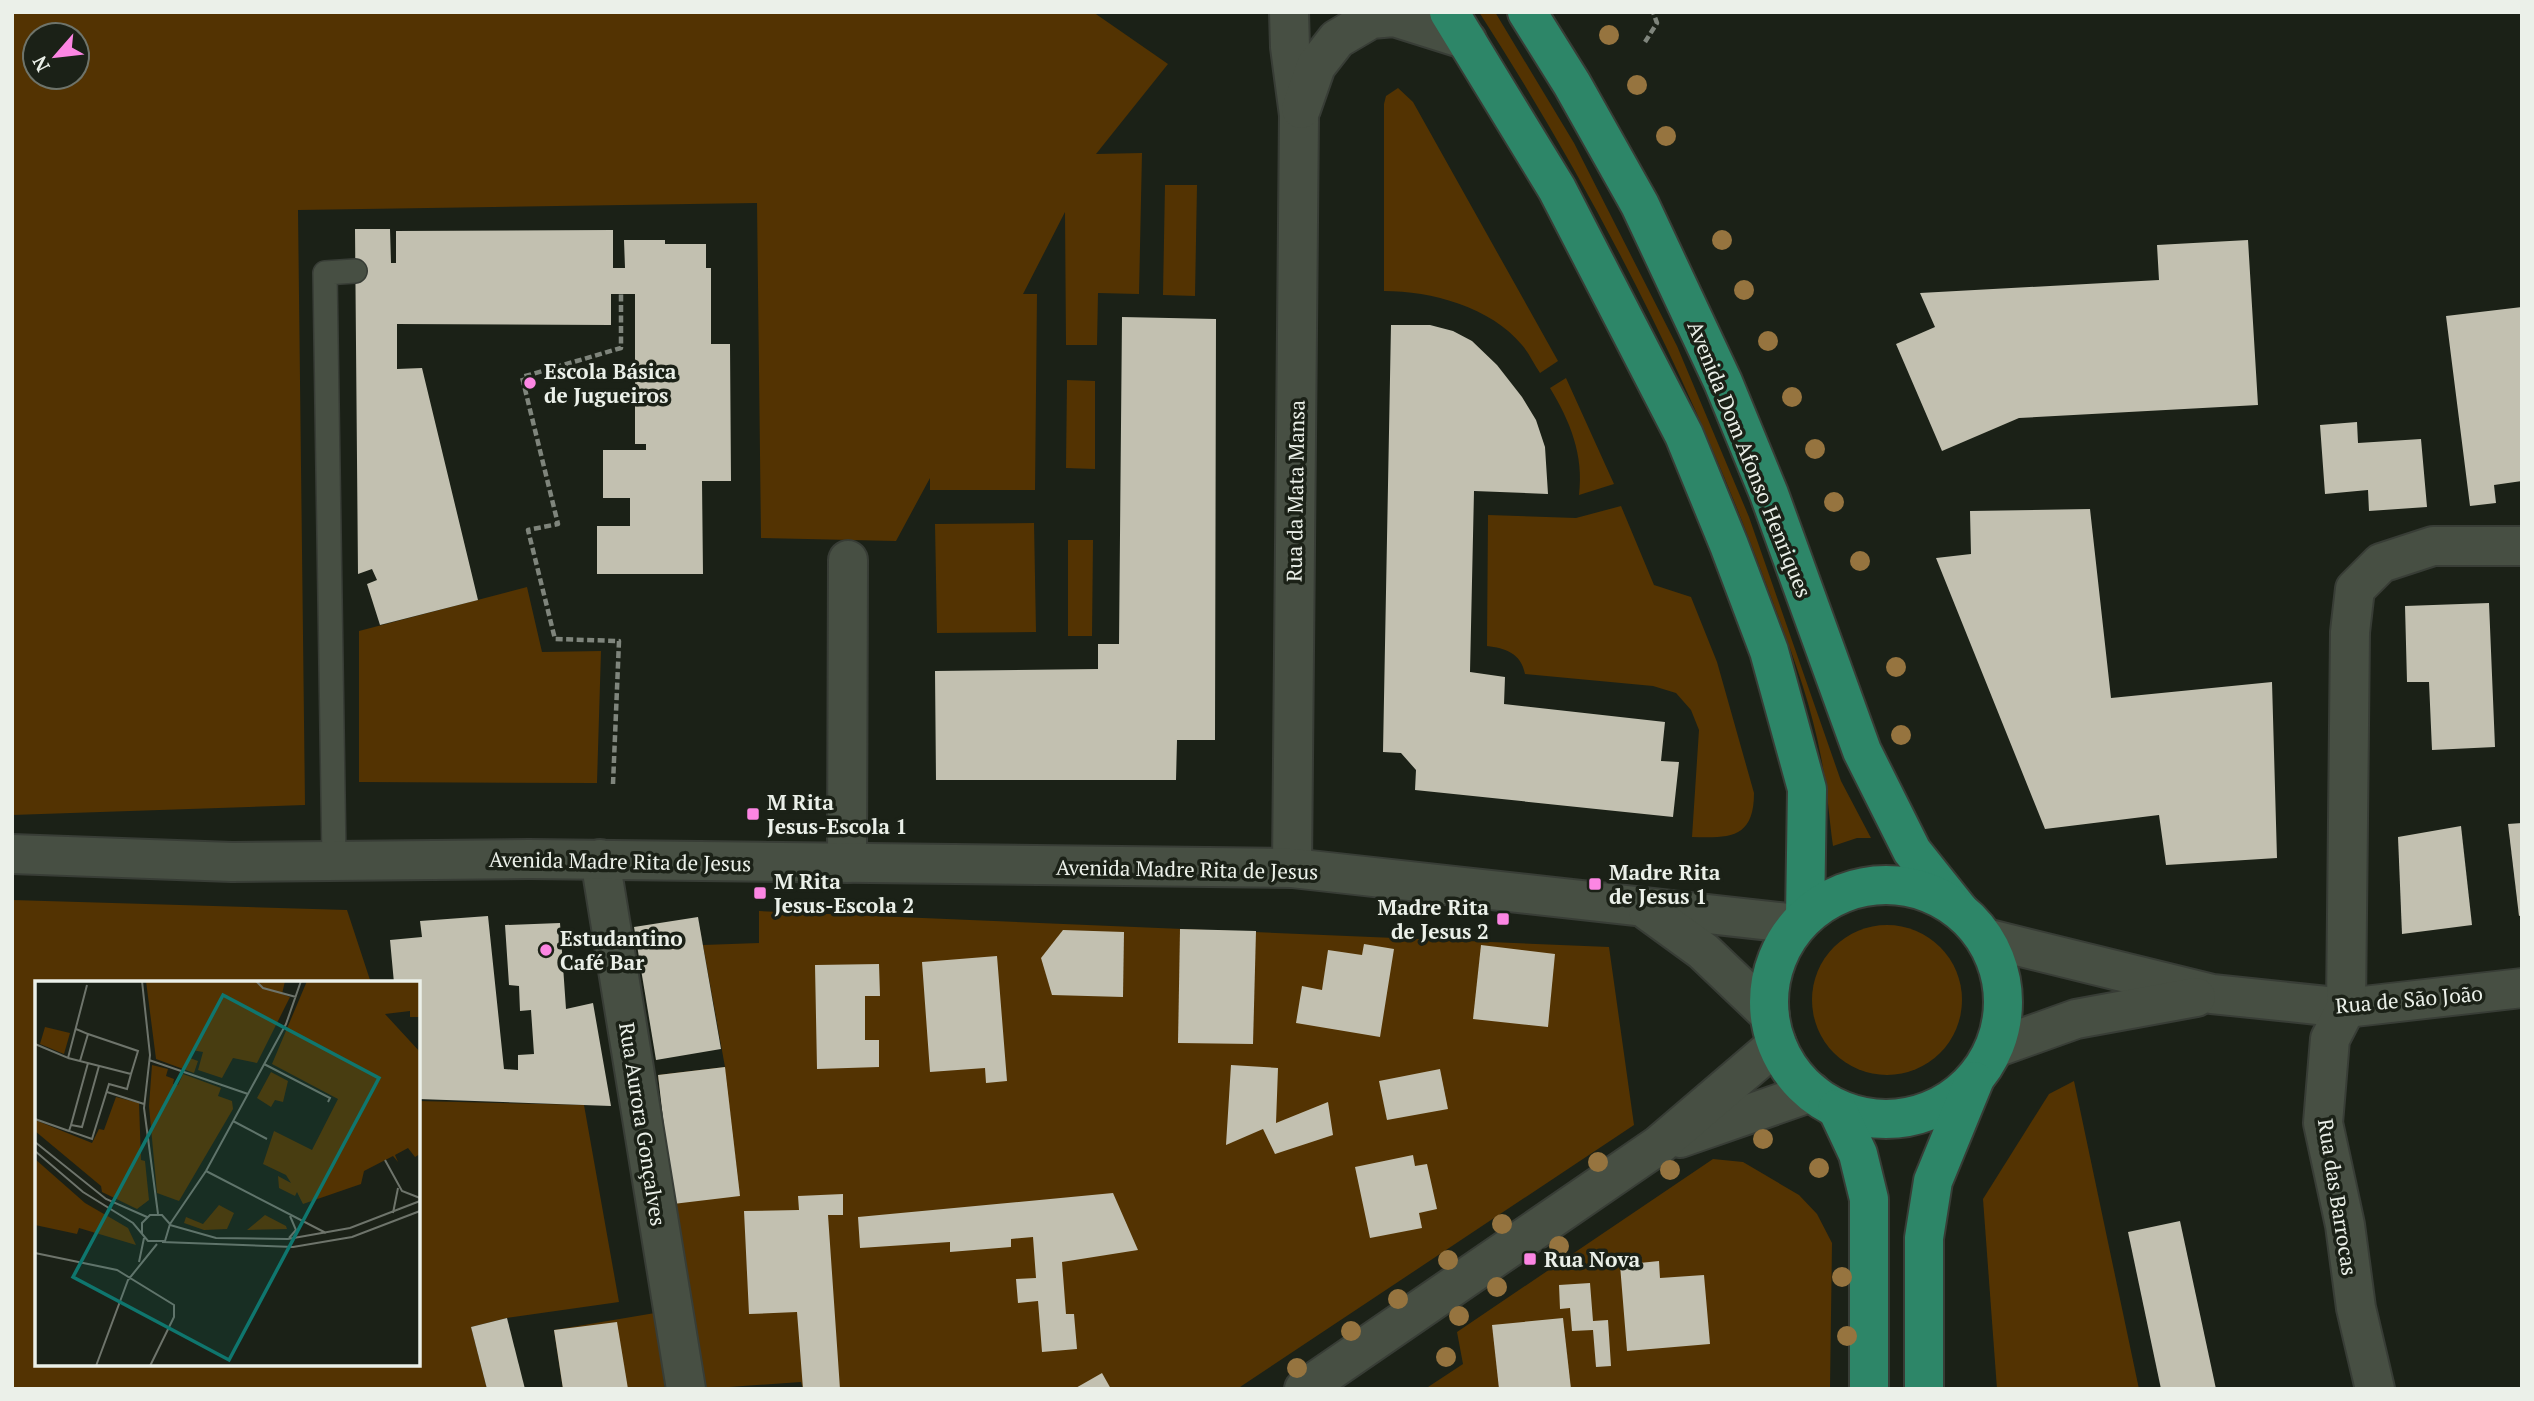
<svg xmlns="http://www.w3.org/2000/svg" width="2534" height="1401" font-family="'PT Serif',serif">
	<rect width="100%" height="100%" fill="#1b2117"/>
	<!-- green -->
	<g fill="#533302" fill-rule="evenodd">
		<path d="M12,12h1081l75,52 -72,90 46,-1 -3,141 -41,-1 -1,52h-31l-1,-133 -42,82h14l-2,196h-105v-12l-34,63 -135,-3 -4,-335 -459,7 7,595 -293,10zM35,35h42v42h-42z"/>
		<path d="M1479,12h16l79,131 103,203 72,171 92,264 30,57h-14l-24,8c-4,-29 -6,-60 -12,-89 -12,-65 -39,-130 -62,-192 -73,-194 -168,-379 -280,-553z"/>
		<path d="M1398,88l15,14 145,259 -18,12c-6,-9 -11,-20 -18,-28 -31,-38 -91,-54 -138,-54v-187l2,-8z"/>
		<path d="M1165,185h32l-2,111 -32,-1z"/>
		<path d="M1566,378l48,106 -35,11c5,-40 -9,-74 -29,-107z"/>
		<path d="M1067,380l28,1v88l-29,-1z"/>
		<path d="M1621,506l33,79 37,12 26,65 37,131c0,46 -25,45 -62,44l7,-107 -8,-20 -15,-17 -23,-7 -128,-12c-4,-21 -20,-26 -38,-28l1,-131 88,3z"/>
		<path d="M1034,523l2,109 -99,1 -2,-109z"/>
		<path d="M1068,540h25l-1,96h-24z"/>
		<path d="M527,587l15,65 59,-1 -4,132 -238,-1v-151z"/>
		<path d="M12,900l335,10 24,73h-334v381h381v-263l166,4 35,197 -112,16 -36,9 16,62h-475z"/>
		<path d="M759,911l850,36 25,178 -397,264h-434l-2,-7 -100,7 -43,-314 67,-8 -22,-122 56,-2z"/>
		<circle cx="1887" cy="1000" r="75"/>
		<path d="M2074,1081l65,308h-142l-14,-190 66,-105z"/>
		<path d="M1713,1159l30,3 56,33 18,19 15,29 -2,146h-405l38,-25 -6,-32z"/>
		<path d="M655,1313l10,76h-102l-9,-59z"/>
	</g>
	<!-- building -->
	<g fill="#c2c0b0">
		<path d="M355,229h35l1,34h5v-32l217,-1v38h12l-1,-28h41v4h41v24h5v76h19l1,137h-29l1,93h-106v-48h33v-28h-27v-48h43v-6h-11v-150h-24v31l-214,-1v45l25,-1 56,232 -98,25 -13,-41 10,-4 -5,-11 -14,5z"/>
		<path d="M2248,240l10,165 -239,13 -77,33 -46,-107 39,-17 -15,-34 239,-13 -2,-35z"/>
		<path d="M2522,307v174l-28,4 2,18 -26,3 -24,-190z"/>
		<path d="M1122,317l94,2 -1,421h-38l-1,40h-240l-1,-109 163,-2v-25h21z"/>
		<path d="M1391,325h39l23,6 19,10 25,24 25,32 14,23 9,27 3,47 -74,-3 -4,181 35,5 -1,27 161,18 -4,39 18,1 -6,55 -258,-27 1,-20 -15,-17 -18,-1z"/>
		<path d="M2357,422l1,21 63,-4 6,68 -58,4 -1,-21 -43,4 -5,-69z"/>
		<path d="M2090,509l21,189 161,-16 5,176 -111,7 -7,-50 -114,14 -109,-271 35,-4 -1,-43z"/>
		<path d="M2489,603l6,144 -63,3 -3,-68h-22l-2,-76z"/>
		<path d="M2522,823v92l-3,1 -11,-92z"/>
		<path d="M2461,826l11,99 -70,9 -4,-97z"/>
		<path d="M488,916l16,153 14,1v-15l16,-1 -3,-44 -11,1 -1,-25 -10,-1 -4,-60 55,-2 6,86 27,-6 18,103 -193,-7v-116h-24l-4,-43 32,-3 -2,-16z"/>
		<path d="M698,917l23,132 -65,11 -22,-133z"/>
		<path d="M1180,929l76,2 -3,113 -75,-1z"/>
		<path d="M1063,930l61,2 -1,65 -71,-2 -11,-37z"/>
		<path d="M1364,944l30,5 -14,88 -84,-14 6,-37 20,4 6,-40 34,5z"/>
		<path d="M1481,945l74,9 -7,73 -75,-8z"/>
		<path d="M997,956l10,125 -21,2 -1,-15 -55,4 -8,-110z"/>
		<path d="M879,964l1,32h-15v44h14v27l-62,2 -2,-104z"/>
		<path d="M1231,1065l47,3 -2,55 52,-21 5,33 -58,19 -12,-25 -37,16z"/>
		<path d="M725,1067l15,129 -67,8 -15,-129z"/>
		<path d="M1440,1069l8,40 -61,11 -8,-39z"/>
		<path d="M1413,1155l2,11 12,-2 10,45 -18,4 3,15 -52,10 -15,-71z"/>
		<path d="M1113,1193l25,57 -76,12 4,52h8l3,35 -35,3 -4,-51 -20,2 -2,-24 20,-1 -3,-41 -22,2v8l-61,5v-10l-90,6 -2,-31z"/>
		<path d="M843,1194v21h-15l12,174h-37l-6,-77 -48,2 -5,-103 55,-1 -1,-14z"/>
		<path d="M2180,1221l36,168h-55l-33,-157z"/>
		<path d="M1659,1261l1,17 44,-3 6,69 -83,7 -7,-86z"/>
		<path d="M1590,1283l3,38 15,-1 3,46 -15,1 -3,-37 -21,1 -2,-23 -10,1 -1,-24z"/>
		<path d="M507,1318l18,71h-38l-16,-62z"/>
		<path d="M1563,1318l8,71h-72l-7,-64z"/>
		<path d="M617,1322l11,67h-65l-9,-59z"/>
		<path d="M1102,1373l9,16h-37z"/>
	</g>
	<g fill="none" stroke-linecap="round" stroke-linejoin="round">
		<!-- service casing -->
		<g stroke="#383d36" stroke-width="26">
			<path id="service" d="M334,860l-9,-587 30,-2"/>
		</g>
		<!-- minor casing -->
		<g stroke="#383d36" stroke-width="42">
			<g id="minor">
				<path d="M1289,12l1,35 9,68 -7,753"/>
				<path d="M1301,109l15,-43 21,-27 34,-20 23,-2 73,23"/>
				<path d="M600,859l86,530"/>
				<path d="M847,863l1,-303"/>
				<path d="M1985,938l227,56 134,14 176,-20"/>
				<path d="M1995,1048l81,-29 120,-22"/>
				<path d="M1680,1138l132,-46"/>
				<path d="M1304,1389l355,-244 118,-101"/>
				<path d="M2375,1389l-19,-81 -11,-83 -22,-102 7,-84 16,-31 4,-376 5,-43 26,-26 52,-17h89"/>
			</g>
		</g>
		<!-- tertiary casing -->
		<g stroke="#383d36" stroke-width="42">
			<g id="tertiary">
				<path d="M12,854l220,8 297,-3 763,9 506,56"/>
				<path d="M1648,911l55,40 67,64"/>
			</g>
		</g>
		<!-- primary casing -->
		<g stroke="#383d36" stroke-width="42">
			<g id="primary">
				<path d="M1449,12l108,177 127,246 45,110 40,106 38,138 -2,128"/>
				<path d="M1527,12l45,72 68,121 83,177 46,112 93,257 50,100 47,59"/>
				<circle cx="1886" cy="1002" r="117"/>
				<path d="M1837,1109l21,45 11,45v190"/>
				<path d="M1924,1389v-151l9,-57 41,-100"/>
			</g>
		</g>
		<!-- path -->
		<g stroke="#7f857c" stroke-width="4.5" stroke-dasharray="7 3.5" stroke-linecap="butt">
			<path d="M1645,42l12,-19 -4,-11"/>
			<path d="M613,784l6,-143 -64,-2 -27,-109 30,-6 -36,-147 99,-29v-54"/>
		</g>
		<!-- service -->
		<use href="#service" stroke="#474f43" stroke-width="23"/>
		<!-- minor -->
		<use href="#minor" stroke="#474f43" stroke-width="38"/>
		<!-- tertiary -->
		<use href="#tertiary" stroke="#474f43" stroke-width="38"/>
		<!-- primary -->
		<use href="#primary" stroke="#2d8668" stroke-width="38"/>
	</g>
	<!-- trees -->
	<g fill="#96743f">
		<circle cx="1609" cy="35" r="10"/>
		<circle cx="1637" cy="85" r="10"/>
		<circle cx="1666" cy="136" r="10"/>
		<circle cx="1722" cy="240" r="10"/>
		<circle cx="1744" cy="290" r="10"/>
		<circle cx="1768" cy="341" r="10"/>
		<circle cx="1792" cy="397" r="10"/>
		<circle cx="1815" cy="449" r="10"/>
		<circle cx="1834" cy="502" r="10"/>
		<circle cx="1860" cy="561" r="10"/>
		<circle cx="1896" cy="667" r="10"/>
		<circle cx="1901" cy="735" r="10"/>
		<circle cx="1763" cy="1139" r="10"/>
		<circle cx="1598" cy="1162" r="10"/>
		<circle cx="1819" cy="1168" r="10"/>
		<circle cx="1670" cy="1170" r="10"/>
		<circle cx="1502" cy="1224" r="10"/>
		<circle cx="1559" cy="1246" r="10"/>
		<circle cx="1448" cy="1260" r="10"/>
		<circle cx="1842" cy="1277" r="10"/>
		<circle cx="1497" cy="1287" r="10"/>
		<circle cx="1398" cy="1299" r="10"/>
		<circle cx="1459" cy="1316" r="10"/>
		<circle cx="1351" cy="1331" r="10"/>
		<circle cx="1847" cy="1336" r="10"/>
		<circle cx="1446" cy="1357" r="10"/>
		<circle cx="1297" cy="1368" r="10"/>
	</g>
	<!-- markers -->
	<g fill="#fc86e3" stroke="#1b2117" stroke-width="2.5">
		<circle cx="530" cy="383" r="7"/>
		<rect x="746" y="807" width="14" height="14" rx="3.5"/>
		<rect x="1588" y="877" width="14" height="14" rx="3.5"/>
		<rect x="753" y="886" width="14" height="14" rx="3.5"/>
		<rect x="1496" y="912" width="14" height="14" rx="3.5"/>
		<circle cx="546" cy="950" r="7"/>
		<rect x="1523" y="1252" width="14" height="14" rx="3.5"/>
	</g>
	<g text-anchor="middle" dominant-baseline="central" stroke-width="7" stroke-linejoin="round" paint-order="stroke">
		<!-- poi labels -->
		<g font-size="21" font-weight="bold" fill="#ebf0e9" stroke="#1b2117" text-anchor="start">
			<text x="544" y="371">Escola Básica<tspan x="544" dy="24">de Jugueiros</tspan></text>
			<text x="767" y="802">M Rita<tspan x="767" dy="24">Jesus-Escola 1</tspan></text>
			<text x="1609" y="872">Madre Rita<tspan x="1609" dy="24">de Jesus 1</tspan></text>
			<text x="774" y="881">M Rita<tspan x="774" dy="24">Jesus-Escola 2</tspan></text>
			<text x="1489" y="907" text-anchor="end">Madre Rita<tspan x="1489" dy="24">de Jesus 2</tspan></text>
			<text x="560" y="938">Estudantino<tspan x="560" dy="24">Café Bar</tspan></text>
			<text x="1544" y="1259">Rua Nova</text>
		</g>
		<!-- street labels -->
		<g font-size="21" fill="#ebf0e9" stroke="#1b2117">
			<text transform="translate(1750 459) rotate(68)">Avenida Dom Afonso Henriques</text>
			<text transform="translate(1295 491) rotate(-89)">Rua da Mata Mansa</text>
			<text transform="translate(620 861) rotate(1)">Avenida Madre Rita de Jesus</text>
			<text transform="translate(1187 869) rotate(1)">Avenida Madre Rita de Jesus</text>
			<text transform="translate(2409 999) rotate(-5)">Rua de São João</text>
			<text transform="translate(643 1124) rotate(81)">Rua Aurora Gonçalves</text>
			<text transform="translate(2338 1197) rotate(81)">Rua das Barrocas</text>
		</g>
	</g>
	<!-- overview -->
	<g transform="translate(35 981)">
		<rect width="385" height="385" fill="#1b2117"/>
		<path d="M111,0h139l-3,13 8,3 -33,66 -24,-5 -11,20 -24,-8 5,-18 -11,-2 -2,8 8,3 -4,12 -38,-14zM272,0h113v36h-10v-6l-25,3 35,38v102l-5,3 -7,-9 -13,7 3,7 -5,-6 -29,15 -3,13 -58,20 -6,-12 -2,4 -16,-8 -1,-12 13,7 -5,-8 -23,-11 11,-33 38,19 26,-51 -66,-35zM10,46l25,6 -6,21 -24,-10zM117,84l16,4 -2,7 8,3 -1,5 5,1 5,-11 38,14 -3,8 14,5 1,8 -54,92 -22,-8 -8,-87zM236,91l17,9 -5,21 -8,-2 -4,7 -14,-9zM81,116l23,6 2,57 4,1 4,39 -12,9 -35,-17 -1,-6 -66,-55v-11l57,23 7,-14 5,1zM0,178l50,44 43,25 8,17 -57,-17 -2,6 -42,-9zM184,224l15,8 -7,16 -23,1 -20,-7 2,-6 17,7zM230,234l21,11 1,3 -40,1z" fill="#533302"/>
		<path fill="none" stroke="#6e746b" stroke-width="2" d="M107,0l8,74 -6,53 14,106M221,0l7,7 33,9M41,48l12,5 -8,27M0,63l33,14 19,-73M33,77l63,16 7,-23 -50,-17M114,79l99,34M53,82l-17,62 11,2 17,-61M229,83l66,34 -2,4M72,111l37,12M0,138l34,12M198,140l34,18M36,144l-2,6 23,8 17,-55 18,5 4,-15M0,161l71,57 41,18M0,170l48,41 50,31 15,18h17l5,-17 -8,-9h-12l-8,8v11M350,179l17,31 18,7M171,190l120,62M358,232l5,-25M135,243l36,-53 80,-147 15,-43M135,244l46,13 72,1 62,-11 70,-27M254,257l7,-8 -6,-14M127,261l131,5 59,-10 68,-26M0,272l82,17 57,35v12l-24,49M104,281l5,-24M61,385l32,-86 29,-36"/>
		<path fill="#0f766e" fill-opacity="0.15" stroke="#0f766e" stroke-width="3.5" d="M188,14l156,83 -150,282 -156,-83z"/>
		<rect width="385" height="385" fill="none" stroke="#ebf0e9" stroke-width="3.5"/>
	</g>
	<!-- border -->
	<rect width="2534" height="1401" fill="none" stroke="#ebf0e9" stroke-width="28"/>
	<!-- north arrow -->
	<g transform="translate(56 56) rotate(242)"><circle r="33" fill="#1b2117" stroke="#6e746b" stroke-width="2"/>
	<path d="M0-5L12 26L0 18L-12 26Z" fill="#fc86e3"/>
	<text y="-10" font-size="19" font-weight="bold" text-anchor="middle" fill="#ebf0e9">N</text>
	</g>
</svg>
